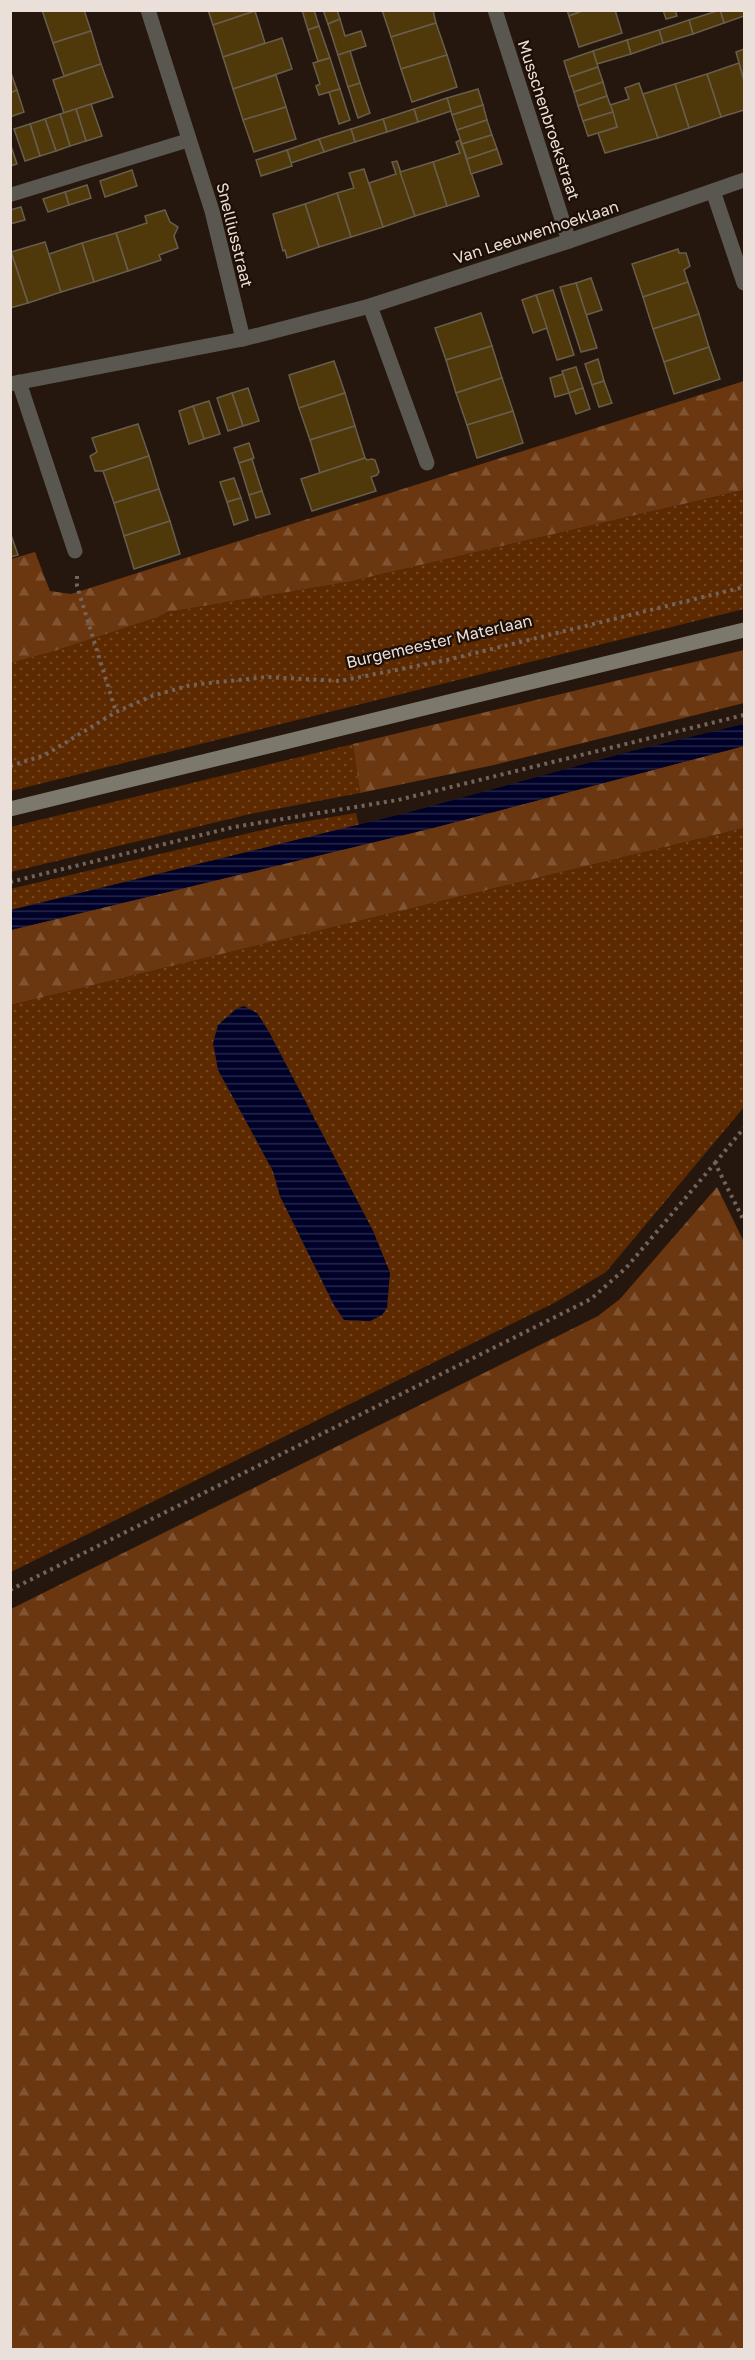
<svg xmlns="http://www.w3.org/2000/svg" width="755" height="2360" font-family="'Golos Text',sans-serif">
	<defs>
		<pattern id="grass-dots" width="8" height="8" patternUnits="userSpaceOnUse" patternTransform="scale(1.5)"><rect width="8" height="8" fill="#5c2900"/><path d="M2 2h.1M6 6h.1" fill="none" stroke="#744825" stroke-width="1.8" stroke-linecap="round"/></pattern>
		<pattern id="forest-firs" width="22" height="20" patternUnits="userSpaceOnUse" patternTransform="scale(1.5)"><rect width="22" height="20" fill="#6b3710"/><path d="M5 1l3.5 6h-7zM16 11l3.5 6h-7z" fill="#805432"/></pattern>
		<pattern id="water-rules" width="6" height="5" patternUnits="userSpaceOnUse" patternTransform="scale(1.5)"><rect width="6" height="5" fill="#000128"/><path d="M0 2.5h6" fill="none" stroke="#252647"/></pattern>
	</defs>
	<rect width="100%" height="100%" fill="#26170e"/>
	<!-- grass -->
	<g fill="url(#grass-dots)" fill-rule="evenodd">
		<path d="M744,490v119l-733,182v-128l44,-12 103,-34 10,-5 180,-30z"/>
		<path d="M353,744l7,49 -110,21 -239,58 -1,-45z"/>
		<path d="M356,813l3,12 -348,85 -1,-21 274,-64z"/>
		<path d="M744,828v279l-138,165 -50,30 -545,270v-567zM257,1013l12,19 104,199 17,42 -56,32 -54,-109 -7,-25 -16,-29z"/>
	</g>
	<!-- forest -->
	<g fill="url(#forest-firs)">
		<path d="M744,381v109l-396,92 -180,30 -10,5 -103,34 -44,12v-104l24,-7 15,39 21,3z"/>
		<path d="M744,650v53l-250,62 -134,28 -7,-49z"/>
		<path d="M744,746v82l-733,177 -1,-75 441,-107z"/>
		<path d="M717,1187l27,55v1107h-733v-740l587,-293 22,-17z"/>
	</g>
	<!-- water -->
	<g fill="url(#water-rules)">
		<path d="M744,724v22l-311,82 -422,102v-20l395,-97 222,-61z"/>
		<path d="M244,1006l13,7 12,19 104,199 17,42 -3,35 -5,7 -12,6 -26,-1 -10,-15 -54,-109 -7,-25 -55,-101 -5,-27 5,-18 18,-16z"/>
	</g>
	<!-- building -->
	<g fill="#4f380a" stroke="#685e4d" stroke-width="1.5">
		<path d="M42,10h42l7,21 -38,12z"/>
		<path d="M208,10h47v1l-42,14z"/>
		<path d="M302,10h12l5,16 -11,4z"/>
		<path d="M323,10h14l3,9 -12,5z"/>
		<path d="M382,10h51l3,13 -45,14z"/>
		<path d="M567,10h18l-16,6z"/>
		<path d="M585,10h30l7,23 -43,14 -10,-31z"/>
		<path d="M663,10h12l2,6 -11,3z"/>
		<path d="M720,10h24v6l-20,7z"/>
		<path d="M720,10l4,13 -31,11 -4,-14z"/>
		<path d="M255,11l10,32 -42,14 -10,-32z"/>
		<path d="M340,19l5,17 16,-5 5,15 -28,9 -10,-31z"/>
		<path d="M689,20l4,14 -30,9 -4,-13z"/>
		<path d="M436,23l11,32 -46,14 -10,-32z"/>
		<path d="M319,26l11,32 -12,3 -10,-31z"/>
		<path d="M659,30l4,13 -32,11 -4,-14z"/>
		<path d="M91,31l10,33 -37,12 -11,-33z"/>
		<path d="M282,38l10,31 -59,20 -10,-32z"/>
		<path d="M627,40l4,14 -34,10 -4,-13z"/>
		<path d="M744,49v32l-8,-29z"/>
		<path d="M350,51l10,32 -12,4 -10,-32z"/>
		<path d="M593,51l5,16 -29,10 -5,-16z"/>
		<path d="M447,55l10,32 -45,15 -11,-33z"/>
		<path d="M330,58l10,31 -21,6 -3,-9 4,-2 -7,-21z"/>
		<path d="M739,63l5,18v29l-23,7 -14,-43z"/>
		<path d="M101,64l12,33 -49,16 -11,-33z"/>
		<path d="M598,67l5,15 -29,10 -5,-15z"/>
		<path d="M10,70l7,20 -7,3z"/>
		<path d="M707,74l14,43 -32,11 -14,-44z"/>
		<path d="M276,75l10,32 -43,13 -10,-31z"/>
		<path d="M603,82l4,14 -29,10 -4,-14z"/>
		<path d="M360,83l10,30 -12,5 -10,-31z"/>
		<path d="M639,83l19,55 -53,15 -7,-20 19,-6 -7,-22 19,-6 -4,-11z"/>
		<path d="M675,84l14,44 -31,10 -15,-44z"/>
		<path d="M340,89l10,31 -11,4 -10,-32z"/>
		<path d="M478,89l5,16 -31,10 -5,-17z"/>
		<path d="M17,90l7,22 -14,5v-24z"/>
		<path d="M607,96l6,16 -30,9 -5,-15z"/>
		<path d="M447,98l4,13 -33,11 -4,-13z"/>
		<path d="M91,104l11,32 -16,5 -10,-32z"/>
		<path d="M483,105l4,15 -30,10 -5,-15z"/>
		<path d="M286,107l10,32 -42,13 -11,-32z"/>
		<path d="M76,109l10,32 -16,5 -10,-32z"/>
		<path d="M414,109l4,13 -31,10 -4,-13z"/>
		<path d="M613,112l4,15 -29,9 -5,-15z"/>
		<path d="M60,114l10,32 -14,5 -11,-32z"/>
		<path d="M45,119l11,32 -16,5 -10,-32z"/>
		<path d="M383,119l4,13 -32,10 -4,-13z"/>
		<path d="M487,120l5,15 -30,9 -5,-14z"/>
		<path d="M30,124l10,32 -15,5 -11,-32z"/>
		<path d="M351,129l4,13 -31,10 -5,-13z"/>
		<path d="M492,135l5,14 -30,10 -5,-15z"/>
		<path d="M319,139l5,13 -33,11 -4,-13z"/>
		<path d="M460,140l19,56 -32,10 -14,-44 27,-9 -4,-11z"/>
		<path d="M10,143l7,21 -7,2z"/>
		<path d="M497,149l5,15 -31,10 -4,-15z"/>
		<path d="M287,150l5,16 -31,10 -5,-16z"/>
		<path d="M397,161l18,55 -32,11 -14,-44 27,-9 -4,-12z"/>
		<path d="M433,162l14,44 -32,10 -15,-44z"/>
		<path d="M364,169l19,58 -32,10 -14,-44 17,-5 -5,-15z"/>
		<path d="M132,170l5,16 -32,11 -5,-16z"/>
		<path d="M87,185l4,13 -22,7 -4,-13z"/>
		<path d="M65,192l4,13 -21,7 -5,-13z"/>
		<path d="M337,193l14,44 -32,10 -14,-43z"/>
		<path d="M305,204l14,43 -32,11 -2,-8 -2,1 -10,-37z"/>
		<path d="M21,207l4,13 -15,4v-14z"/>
		<path d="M165,210l5,12 8,5 -4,9 4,12 -19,7 2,5 -33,11 -12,-38 31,-10 -2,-7z"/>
		<path d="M116,233l12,38 -34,11 -12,-39z"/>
		<path d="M45,242l16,50 -33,11 -17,-51z"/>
		<path d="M82,243l12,39 -33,10 -12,-38z"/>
		<path d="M678,249l1,4h7l4,13 -6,4 4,12 -45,15 -11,-33z"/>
		<path d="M11,252l17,51 -18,5v-55z"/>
		<path d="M591,278l11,32 -16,5 -10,-32z"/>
		<path d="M688,282l11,32 -46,15 -10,-32z"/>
		<path d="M576,283l21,65 -16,4 -21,-65z"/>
		<path d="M553,290l21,65 -17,5 -21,-65z"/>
		<path d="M536,295l11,33 -14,5 -11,-33z"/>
		<path d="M481,313l11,33 -46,14 -11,-32z"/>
		<path d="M699,314l10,33 -45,15 -11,-33z"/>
		<path d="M492,346l10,32 -46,15 -10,-33z"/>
		<path d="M709,347l11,32 -46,15 -10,-32z"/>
		<path d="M598,359l6,22 -12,4 -7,-21z"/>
		<path d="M334,361l11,32 -46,15 -10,-33z"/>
		<path d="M576,367l7,21 -14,5 -7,-22z"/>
		<path d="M563,374l6,19 -14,4 -5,-19z"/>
		<path d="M502,378l11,33 -46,14 -11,-32z"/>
		<path d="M604,381l8,22 -13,4 -7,-22z"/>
		<path d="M248,388l11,33 -16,5 -11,-33z"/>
		<path d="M583,388l7,21 -14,5 -7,-21z"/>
		<path d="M232,393l11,33 -15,5 -11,-33z"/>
		<path d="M345,393l10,33 -45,14 -11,-32z"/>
		<path d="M209,401l11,33 -16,5 -11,-33z"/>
		<path d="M193,406l11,33 -15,5 -10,-33z"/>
		<path d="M513,411l10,32 -46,15 -10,-33z"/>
		<path d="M138,424l11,32 -46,15h-8l-5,-15 7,-4 -5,-14z"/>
		<path d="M355,426l10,32 -45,15 -10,-33z"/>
		<path d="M249,443l5,15 -15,5 -5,-15z"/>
		<path d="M149,456l10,33 -45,14 -11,-32z"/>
		<path d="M365,458l2,2 5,-1 3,1 4,12 -2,3 -6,2 5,14 -64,20 -11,-32z"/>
		<path d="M252,459l10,32 -13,4 -10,-32z"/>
		<path d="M234,478l7,20 -14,4 -7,-20z"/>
		<path d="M159,489l11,32 -46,15 -10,-33z"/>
		<path d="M262,491l8,23 -14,4 -7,-23z"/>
		<path d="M241,498l7,22 -14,5 -7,-23z"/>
		<path d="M170,521l10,33 -46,15 -10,-33z"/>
		<path d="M10,532l8,23 -8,2z"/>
	</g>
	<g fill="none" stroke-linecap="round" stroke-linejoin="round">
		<!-- path -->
		<g stroke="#72645c" stroke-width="4" stroke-dasharray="3 4.5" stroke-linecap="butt">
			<path d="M77,576v10l39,126"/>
			<path d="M10,766l35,-11 71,-43 36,-16 39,-11 76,-8 73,4 107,-21 297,-73"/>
			<path d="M10,882l224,-55 164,-27 346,-85"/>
			<path d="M715,1163l29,-35"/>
			<path d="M10,1590l581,-291 35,-31 89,-105 29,58"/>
		</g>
		<!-- service -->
		<path stroke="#59574f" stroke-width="14" d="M10,195l179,-55"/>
		<!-- minor -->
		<g stroke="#59574f" stroke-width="15">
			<path d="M148,10l64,201 31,128"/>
			<path d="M495,10l74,231"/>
			<path d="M713,191l31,92"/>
			<path d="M370,306l57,157"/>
			<path d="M19,382l56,169"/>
			<path d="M10,384l233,-45 127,-33 199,-65 175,-61"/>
		</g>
		<!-- secondary -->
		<path stroke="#7c796c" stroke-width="15" d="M10,809l734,-179"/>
	</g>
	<g text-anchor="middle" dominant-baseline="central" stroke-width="4.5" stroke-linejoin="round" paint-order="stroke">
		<!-- street labels -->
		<g font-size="16" fill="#ebe0d9" stroke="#1d0e06">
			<text transform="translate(549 120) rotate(72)">Musschenbroekstraat</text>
			<text transform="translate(536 232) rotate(-18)">Van Leeuwenhoeklaan</text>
			<text transform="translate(235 235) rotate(76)">Snelliusstraat</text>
			<text transform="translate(439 641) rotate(-13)">Burgemeester Materlaan</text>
		</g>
	</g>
	<!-- border -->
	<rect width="755" height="2360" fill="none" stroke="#ebe0d9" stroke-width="24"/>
</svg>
